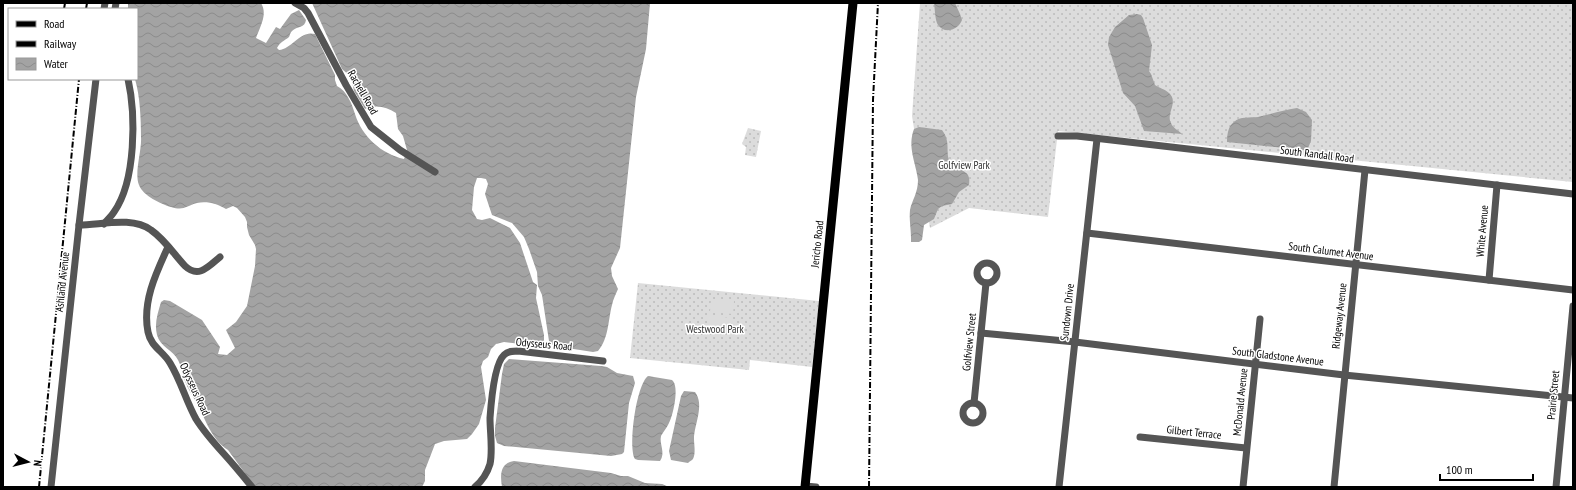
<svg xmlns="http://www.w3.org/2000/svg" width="1576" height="490" font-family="'PT Sans Narrow',sans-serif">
	<defs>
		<pattern id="grass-dots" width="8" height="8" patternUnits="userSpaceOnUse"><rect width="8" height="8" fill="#dcdcdc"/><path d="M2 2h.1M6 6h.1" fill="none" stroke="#bbb" stroke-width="1.8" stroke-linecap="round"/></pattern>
		<pattern id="water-waves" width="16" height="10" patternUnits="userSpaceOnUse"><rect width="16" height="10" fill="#a3a3a3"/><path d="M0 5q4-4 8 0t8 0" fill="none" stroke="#8b8b8b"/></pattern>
	</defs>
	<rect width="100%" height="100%" fill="#fff"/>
	<!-- grass -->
	<g fill="url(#grass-dots)">
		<path d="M920,3h653v179l-515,-51 -10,86 -79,-9 -39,20 -18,-112z"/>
		<path d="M748,128l13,3 -5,26 -11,-2 1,-8 -4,-3z"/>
		<path d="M638,283l181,18 -7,66 -62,-7 -1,10 -119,-12z"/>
	</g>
	<!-- pitch -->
	<g fill="#dcdcdc">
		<path d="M711,299l23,2 -1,13 -23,-2z"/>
		<path d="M709,316l24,2 -2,13 -23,-2z"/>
	</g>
	<!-- water -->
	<g fill="url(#water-waves)">
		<path d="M128,3h133c7,11 -1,24 -5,35l10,5 10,-16 4,2 11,-15 8,-4 7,10c-1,8 -9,6 -14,11 -2,2 -2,4 -3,6 -5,4 -9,5 -12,11l2,2c13,-1 21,-20 36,-16l20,41v5l2,6c10,5 15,18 18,28 7,23 27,40 49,45l3,-9 -4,-14 -5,-7 -2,-16c-10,-6 -19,-9 -31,-4l-11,-18 -3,-14 -9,-8 -30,-66h338l-4,46 -10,48 -16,151 -9,20 1,8 6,13c-2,5 -5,10 -6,16 -4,15 -3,33 -14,46l-5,1 -39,-6 -5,-5 -7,-46 -4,-9 -1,-14 -8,-23 -5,-12 -12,-14 -20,-8 -7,-21 3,-10 -2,-5 -5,-1h-4l-3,9 -2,23 5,9 5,1 8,-2 20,10 10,15 13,39 4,3 -1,13 8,37v10l-4,1 -36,-4 -8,2 -5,5 -3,8 -5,4 -2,6 5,33 -7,24 -7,10 -5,5 -23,2 -9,3 -10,26v11l-3,6h-167l-27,-37c-16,-10 -22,-29 -30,-45 -5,-8 -10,-16 -13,-24 -3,-7 -3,-14 -7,-21 -5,-10 -18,-13 -21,-25 -3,-12 1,-22 4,-33l3,-2 6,1 32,19 18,27 -2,7 9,1 8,-7 -9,-18 10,-8 11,-16 8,-40 1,-17 -1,-4 -6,-10 -2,-8v-5l-2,-5 -8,-9 -4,-2 -7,3c-9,-5 -18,-8 -29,-6 -11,3 -13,8 -26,4 -10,-3 -28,-11 -32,-22 -5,-12 3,-34 2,-48 0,-18 -1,-41 -6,-58h2v-70h-9z"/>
		<path d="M934,3h21l5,11 2,6c-3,9 -17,15 -24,5 -3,-5 -3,-15 -4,-22z"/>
		<path d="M1137,14l4,1 2,3 9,27 -3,26 2,3 4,11c4,3 10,4 14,8 10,9 -3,20 2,30 1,4 8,8 11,11l-38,-3 -9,-25 -12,-13 -15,-48 1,-8 6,-10 14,-12z"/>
		<path d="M1297,108l9,4 6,8 -1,21 -3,7 -4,2 -77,-8c0,-7 1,-16 7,-20 6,-6 16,-4 24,-5 13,-3 25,-7 39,-9z"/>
		<path d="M919,127l23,3c10,13 2,24 9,33 8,8 21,7 18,22l-10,7 -7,12 -10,2 -4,3 -4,10 -10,6 -2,15 -3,2h-8v-4c0,-9 -2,-19 -1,-28 2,-10 8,-17 8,-30 -2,-17 -11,-33 -4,-51z"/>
		<path d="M509,359l92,7 6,1 10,6 16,3 2,7 -6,20 -5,49 -2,2 -11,2 -107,-10 -7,-3 -2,-7v-8l7,-54 2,-10z"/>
		<path d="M648,376l24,4c8,6 1,37 -4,45 -2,4 -5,7 -7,11 -2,8 5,17 -1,25l-22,-1 -3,-1c-7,-12 1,-74 13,-83z"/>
		<path d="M684,391l11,1c10,13 -1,33 -1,47 0,6 2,14 -1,20 -2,2 -3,2 -5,4l-17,-3 -2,-9 12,-55z"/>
		<path d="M514,461l97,12 10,3h7l17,7 17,1 7,3h-167c-2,-12 -2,-24 12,-26z"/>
	</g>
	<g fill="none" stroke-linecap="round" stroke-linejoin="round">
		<!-- minor -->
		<g stroke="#555" stroke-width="7">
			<path d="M295,3l9,5 4,5 38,72 25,42 29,23 35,22"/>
			<path d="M104,9l1,-6"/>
			<path d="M115,9l1,-6"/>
			<path d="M1058,136h19l496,58"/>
			<path d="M104,224c3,-4 7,-7 10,-12 22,-31 22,-97 14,-133"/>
			<path d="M79,225c22,0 53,-9 72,5 13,9 23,24 34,36 14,13 24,0 35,-9"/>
			<path d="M1087,233l486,57"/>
			<path d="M168,247c-12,26 -26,55 -20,85 3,15 15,19 22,31 11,18 16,38 26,56 8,13 18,24 28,35 10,11 19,22 28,33"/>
			<circle cx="987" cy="273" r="10"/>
			<path d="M1489,280l8,-95"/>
			<path d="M981,333l94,9 269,33 229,23"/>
			<circle cx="973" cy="413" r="10"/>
			<path d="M974,403l12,-120"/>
			<path d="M1140,437l106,11"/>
			<path d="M805,486l11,1"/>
			<path d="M51,487l28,-262 17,-146"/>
			<path d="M475,487c7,-6 12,-13 15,-23 3,-14 0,-31 0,-46 1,-14 4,-54 14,-63 4,-4 9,-4 14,-4l85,10"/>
			<path d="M1059,487l38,-348"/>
			<path d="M1243,487l17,-168"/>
			<path d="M1334,487l31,-317"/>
			<path d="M1556,487l17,-181"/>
		</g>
		<!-- major -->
		<path stroke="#000" stroke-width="9" d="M805,487l48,-484"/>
		<!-- rail -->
		<g stroke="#000" stroke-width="2" stroke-dasharray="6 2 1 2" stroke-linecap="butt">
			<path d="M64,9l1,-6"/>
			<path d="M86,9l1,-6"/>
			<path d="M39,487l40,-408"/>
			<path d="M869,487l4,-387 5,-97"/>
		</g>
	</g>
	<g text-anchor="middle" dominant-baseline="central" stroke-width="3" stroke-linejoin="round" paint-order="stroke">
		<!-- street labels -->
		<g font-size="11" fill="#000" stroke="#fff">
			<text transform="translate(363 92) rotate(60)">Rachell Road</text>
			<text transform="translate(1317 154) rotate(7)">South Randall Road</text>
			<text transform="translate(1482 231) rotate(-85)">White Avenue</text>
			<text transform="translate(817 244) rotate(-84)">Jericho Road</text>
			<text transform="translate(1331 251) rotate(7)">South Calumet Avenue</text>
			<text transform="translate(62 282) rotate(-84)">Ashland Avenue</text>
			<text transform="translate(1067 312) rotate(-84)">Sundown Drive</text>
			<text transform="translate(1339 316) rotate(-84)">Ridgeway Avenue</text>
			<text transform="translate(969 342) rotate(-84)">Golfview Street</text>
			<text transform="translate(544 344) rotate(5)">Odysseus Road</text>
			<text transform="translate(1278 356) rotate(7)">South Gladstone Avenue</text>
			<text transform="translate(195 389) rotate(65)">Odysseus Road</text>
			<text transform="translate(1553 395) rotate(-85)">Prairie Street</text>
			<text transform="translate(1240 402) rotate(-84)">McDonald Avenue</text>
			<text transform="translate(1194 432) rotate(6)">Gilbert Terrace</text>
		</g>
		<!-- park labels -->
		<g font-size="11" fill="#333" stroke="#fff">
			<text x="964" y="165">Golfview Park</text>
			<text x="715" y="329">Westwood Park</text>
		</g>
	</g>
	<!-- border -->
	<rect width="1576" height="490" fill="none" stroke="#000000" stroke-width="8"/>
	<!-- legend -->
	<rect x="8" y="8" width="130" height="72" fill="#ffffff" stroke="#999999"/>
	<rect x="16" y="21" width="20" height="6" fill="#000000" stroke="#999999"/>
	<text x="44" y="28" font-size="12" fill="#000000">Road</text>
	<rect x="16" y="41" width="20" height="6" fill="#000000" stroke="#999999"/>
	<text x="44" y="48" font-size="12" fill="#000000">Railway</text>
	<rect x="16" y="58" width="20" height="12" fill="url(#water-waves)" stroke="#999999"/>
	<text x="44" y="68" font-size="12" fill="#000000">Water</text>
	<!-- north arrow -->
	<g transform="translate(28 462) rotate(97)" stroke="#ffffff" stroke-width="3" paint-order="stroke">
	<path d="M0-3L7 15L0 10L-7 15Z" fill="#000000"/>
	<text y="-6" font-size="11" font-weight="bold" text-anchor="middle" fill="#000000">N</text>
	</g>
	<!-- scale -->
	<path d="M1440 474v6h93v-6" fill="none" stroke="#000000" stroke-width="2"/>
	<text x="1446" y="474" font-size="12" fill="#000000" stroke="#ffffff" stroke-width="3" paint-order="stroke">100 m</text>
</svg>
